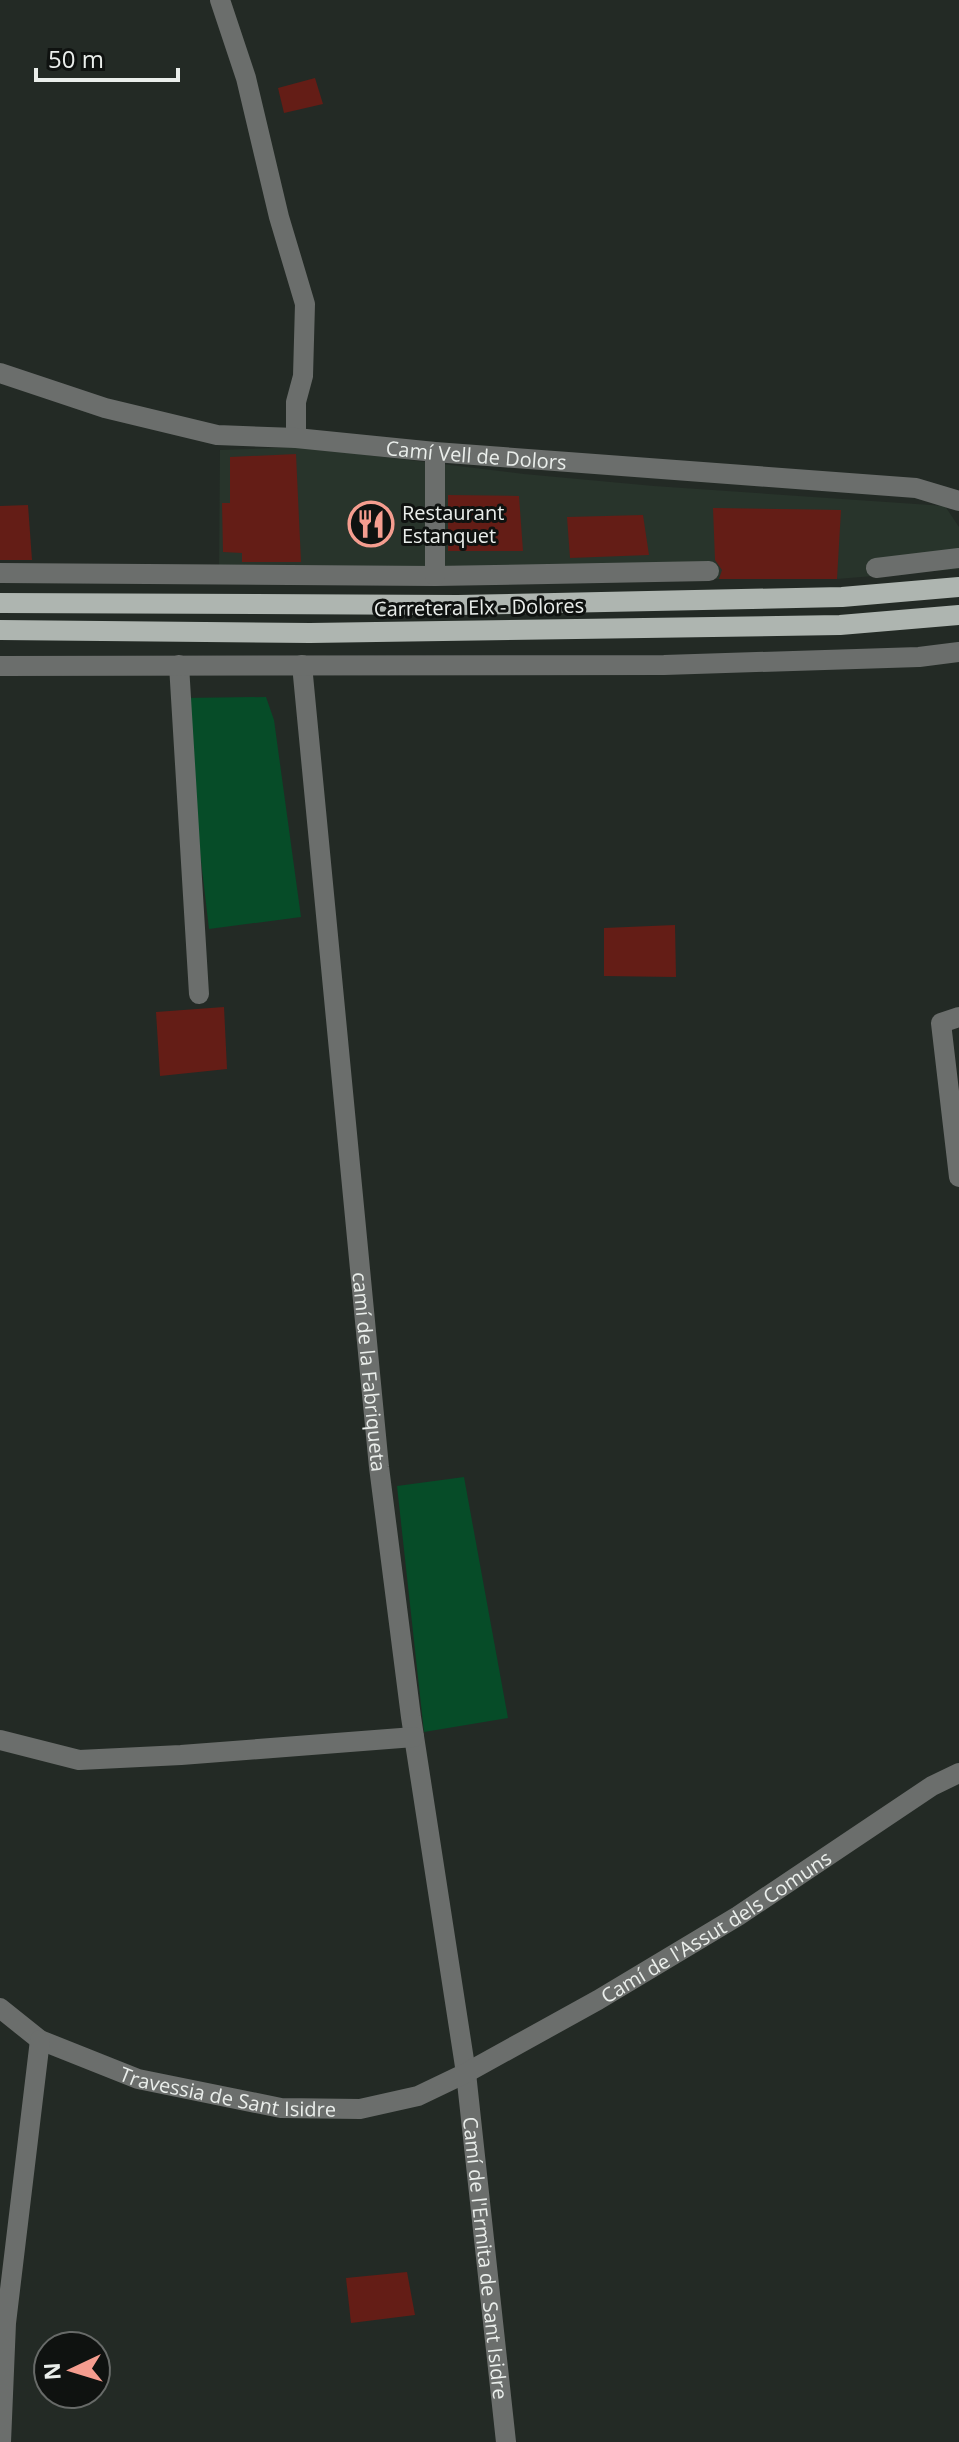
<svg xmlns="http://www.w3.org/2000/svg" width="959" height="2442" font-family="'Open Sans',sans-serif">
	<rect width="100%" height="100%" fill="#232a25"/>
	<!-- built -->
	<path fill="#28342b" d="M301,447l223,27 130,12 291,20 14,21v42l-122,10h-121l-3,-14 -494,5 1,-120z"/>
	<!-- green -->
	<g fill="#064c28">
		<path d="M266,697l8,23 27,197 -92,12 -27,-231z"/>
		<path d="M464,1477l44,241 -84,14 -27,-246z"/>
	</g>
	<!-- building -->
	<g fill="#641d16">
		<path d="M315,78l8,26 -39,9 -6,-25z"/>
		<path d="M296,454l5,108h-59v-9l-19,-1 -1,-49h8v-46z"/>
		<path d="M448,495l71,1 4,55h-75z"/>
		<path d="M28,505l4,55h-32v-54z"/>
		<path d="M713,508l128,2 -4,69h-118l3,-9 -7,-10z"/>
		<path d="M643,515l6,40 -79,3 -3,-41z"/>
		<path d="M675,925l1,52 -72,-1v-48z"/>
		<path d="M224,1007l3,62 -67,7 -4,-64z"/>
		<path d="M407,2272l8,43 -64,8 -5,-45z"/>
	</g>
	<g fill="none" stroke-linecap="round" stroke-linejoin="round">
		<!-- minor -->
		<g stroke="#6b6e6c" stroke-width="20">
			<path d="M220,0l26,78 33,139 26,87 -2,72 -7,26v36"/>
			<path id="s1" d="M0,373l105,35 112,27 79,3 139,14 481,36 43,13"/>
			<path d="M876,568l83,-10"/>
			<path d="M0,573l435,3 274,-5"/>
			<path d="M435,576v-124"/>
			<path d="M179,665l20,329"/>
			<path id="s2" d="M302,665l77,802 32,250 55,356 40,369"/>
			<path d="M0,666l664,-1 255,-8 40,-5"/>
			<path d="M959,1017l-18,6 18,154"/>
			<path d="M0,1740l79,20 102,-5 233,-18"/>
			<path id="s3" d="M0,2008l40,32 98,39 143,29 79,1 58,-13 48,-23 132,-73 140,-84 194,-130 27,-13"/>
			<path d="M1,2442l5,-119 34,-283"/>
		</g>
		<!-- major -->
		<g stroke="#aeb5b0" stroke-width="20">
			<path d="M0,603l458,2 384,-8 117,-10"/>
			<path d="M0,630l310,3 530,-8 119,-10"/>
		</g>
	</g>
	<!-- icons -->
	<defs>
		<g id="restaurant-ring" transform="scale(2.3)"><circle r="9.5" fill="#0f1210" stroke="#f59d8f" stroke-width="1.5"/><path d="M-5-6h1v4h1v-4h1v4h1v-4h1v5L-1.5 .5V6h-2V.5L-5-1ZM5-6V6H3V1.5H1.5Q1.5-4 5-6Z" fill="#f59d8f"/></g>
	</defs>
	<g fill-rule="evenodd">
		<use href="#restaurant-ring" x="371" y="524"/>
	</g>
	<g text-anchor="middle" dominant-baseline="central" stroke-width="6" stroke-linejoin="round" paint-order="stroke">
		<!-- street labels -->
		<g font-size="20" fill="#eaeeeb" stroke="#0f1210">
			<text stroke="none"><textPath href="#s1" startOffset="486">Camí Vell de Dolors</textPath></text>
			<text transform="translate(479 607) rotate(-1)">Carretera Elx - Dolores</text>
			<text stroke="none"><textPath href="#s2" startOffset="710">camí de la Fabriqueta</textPath></text>
			<text stroke="none"><textPath href="#s3" startOffset="784">Camí de l'Assut dels Comuns</textPath></text>
			<text stroke="none"><textPath href="#s3" startOffset="248">Travessia de Sant Isidre</textPath></text>
			<text stroke="none"><textPath href="#s2" startOffset="1604">Camí de l'Ermita de Sant Isidre</textPath></text>
		</g>
		<!-- poi labels -->
		<g font-size="20" fill="#eaeeeb" stroke="#0f1210" text-anchor="start">
			<text x="402" y="512">Restaurant<tspan x="402" dy="23">Estanquet</tspan></text>
		</g>
	</g>
	<!-- north arrow -->
	<g transform="translate(72 2370) rotate(266)"><circle r="38" fill="#0f1210" stroke="#676a68" stroke-width="2"/>
	<path d="M0-6L14 30L0 20L-14 30Z" fill="#f59d8f"/>
	<text y="-12" font-size="22" font-weight="bold" text-anchor="middle" fill="#eaeeeb">N</text>
	</g>
	<!-- scale -->
	<path d="M36 68v12h142v-12" fill="none" stroke="#eaeeeb" stroke-width="4"/>
	<text x="48" y="68" font-size="24" fill="#eaeeeb" stroke="#0f1210" stroke-width="6" paint-order="stroke">50 m</text>
</svg>
